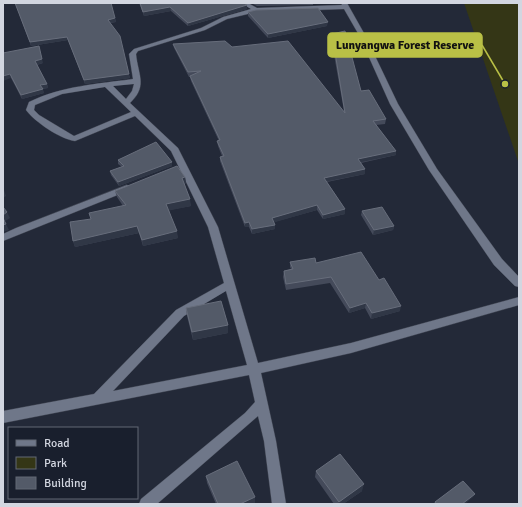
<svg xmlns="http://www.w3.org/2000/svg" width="522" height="507" font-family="Signika,sans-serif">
	<rect width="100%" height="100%" fill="#232938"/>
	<!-- green -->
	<path fill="#343616" d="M464,3h55v161z"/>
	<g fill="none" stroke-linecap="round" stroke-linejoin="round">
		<!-- minor casing -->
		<g stroke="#3f4451" stroke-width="1">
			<g id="minor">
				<path d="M241,3h7l9,5 85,-3 -1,-2h6l18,32 33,69 39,65 65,90 17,18v10l-4,-1 -21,-21 -65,-95 -39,-66 -31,-69 -15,-26 -88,3 -29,7 -22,11 -67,21 -2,3c2,21 12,32 -6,49l48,45 40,79 40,136 93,-20 168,-46v8l-168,48 -90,20 15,68 10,63h-14l-8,-63 -6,-25 -101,88h-18l2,-5 104,-86 10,-11 -6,-27 -246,48v-12l91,-17 82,-84 48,-27 -16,-56 -37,-76 -36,-35 -60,25c-15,-2 -40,-19 -49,-31l3,-8c33,-16 68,-18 104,-23l-4,-25 5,-5 67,-21 22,-11 28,-8zM134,84l-2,7 -6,8 -13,-13zM105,87l26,25 -57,24 -35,-21 -5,-5 1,-5 27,-11zM226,291l21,74 -134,26 71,-75z"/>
				<path d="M127,185l4,3 -1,2 -127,51v-7l13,-6z"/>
			</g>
		</g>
		<!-- minor -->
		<use href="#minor" fill="#6f7789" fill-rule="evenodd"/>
	</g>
	<!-- wall -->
	<g fill="#444a5a">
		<path d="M15,3l100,15 1,4 -6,1 20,55 -45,6 -17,-44 -37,6z"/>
		<path d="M139,3h105l3,6 -59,17 -17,-15 -27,5z"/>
		<path d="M251,3h62v2l-56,1z"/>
		<path d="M248,12l79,14 -59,12 -20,-22z"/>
		<path d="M332,34l29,57 25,28 -1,5 -9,1 20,26v4l-35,8 4,6v5l-38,8 18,27v5l-22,5 -6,-9 -43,12 1,3v4l-23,5 -3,-7h-4l-25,-66v-4l2,-1 -4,-10 -1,-5h2l-28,-60 -1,-4h-1l-15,-29 -1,-4 59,3 112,64 -13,-73z"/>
		<path d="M3,53l40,10 -6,2 10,19 1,4 -6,1 2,4 -22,6 -11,-21z"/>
		<path d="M118,160l54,6 -53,20 -8,-11 -1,-4 12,-4 -4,-3z"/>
		<path d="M185,177l1,6 -2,1 7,22 -22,4 9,28 -35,8 -4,-13 -64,14 -2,-6 18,-22 32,-13 -6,-9 -2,-6z"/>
		<path d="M362,211l32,15 -1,4 -20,5 -12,-20z"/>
		<path d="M290,262l26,1 63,17 21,31 -29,8 -6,-11 -16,5 -19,-30 -44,7 -3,-13 1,-6 7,-2 -1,-2z"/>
		<path d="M186,308l42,25 -35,7 -6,-24z"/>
		<path d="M316,471l46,20 -19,13h-9l-19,-27z"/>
		<path d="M206,476l49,27 -2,1h-37l-9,-21z"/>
	</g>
	<!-- shaded-wall -->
	<g fill="#303746">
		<path d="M247,5v4l-59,17v-3z"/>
		<path d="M170,7l1,4 -27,5 -1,-4z"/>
		<path d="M115,18l1,4 -7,1 -1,-3z"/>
		<path d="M328,22l-1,4 -59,12v-4z"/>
		<path d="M67,37l1,3 -37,6 -1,-4z"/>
		<path d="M39,46l4,17 -7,2 -1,-4z"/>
		<path d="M10,74l1,4 -8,3v-5z"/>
		<path d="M129,74l1,4 -45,6 -1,-4z"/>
		<path d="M47,84l1,4 -7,1 -1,-4z"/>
		<path d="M43,89l1,4 -22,6 -1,-4z"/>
		<path d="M396,151v4l-39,8 1,-4z"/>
		<path d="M172,162v4l-53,20 -1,-4z"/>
		<path d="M365,169v5l-41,8v-4z"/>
		<path d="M185,177l1,6 -3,1 -1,-6z"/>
		<path d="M4,190l2,6 -3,2v-7z"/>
		<path d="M190,199l1,7 -24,5 -1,-7z"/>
		<path d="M317,205v5l-45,13v-5z"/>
		<path d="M345,209v5l-22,5v-4z"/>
		<path d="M7,212l3,6 -6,4 -1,-4v-3z"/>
		<path d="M249,222v5h-4v-4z"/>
		<path d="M6,224l3,6 -6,2v-7z"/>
		<path d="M275,225v4l-23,5v-5z"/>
		<path d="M137,226l2,7 -64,14 -2,-6z"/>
		<path d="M394,226l-1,4 -20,5 1,-5z"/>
		<path d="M177,231l1,7 -35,8 -1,-6z"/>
		<path d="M366,303l-1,5 -16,5 1,-5z"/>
		<path d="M401,306l-1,5 -29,8 1,-6z"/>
		<path d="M228,325v8l-35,7 -1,-8z"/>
		<path d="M364,484l-2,7 -19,13h-5l1,-2z"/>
		<path d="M475,494l-2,3 -8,7h-3z"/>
		<path d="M255,497v6l-2,1h-13z"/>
	</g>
	<!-- building -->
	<g fill="#535a68" stroke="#676d7b">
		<path d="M15,3h96l4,15 -7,2 12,16 9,38 -45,6 -17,-43 -37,5z"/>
		<path d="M140,3h104l3,2 -59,18 -18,-16 -27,5z"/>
		<path d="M318,8l10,14 -60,12 -20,-22 8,-2z"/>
		<path d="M345,31l16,60 8,-1 17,29 -13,2 23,30 -38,8 7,10 -41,9 21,31 -22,6 -6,-10 -45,13 3,7 -23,4 -3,-7 -4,1 -25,-66 4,-1 -7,-15 3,-1 -30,-64 11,-5 -13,1 -15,-28 52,-3 7,6 56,-6 57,72 -13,-79z"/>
		<path d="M39,46l3,13 -7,2 12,23 -7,1 3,4 -22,6 -11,-21 -7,2v-23z"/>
		<path d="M156,142l16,20 -54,20 -8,-11 14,-5 -6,-6z"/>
		<path d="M177,166l8,11 -3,1 8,21 -24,5 11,27 -35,9 -5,-14 -64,15 -3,-19 21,-3 -2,-6 37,-8 -11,-14z"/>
		<path d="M3,207l4,5 -4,3z"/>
		<path d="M382,207l12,19 -20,4 -12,-19z"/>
		<path d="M3,218l3,6 -3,1z"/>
		<path d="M361,252l18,28 5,-2 17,28 -29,7 -6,-10 -16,5 -19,-31 -45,7 -2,-13 9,-2 -3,-7 25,-4 1,5z"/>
		<path d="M221,301l7,24 -36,7 -6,-24z"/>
		<path d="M340,454l24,30 -25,18 -23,-31z"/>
		<path d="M237,461l18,36 -15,7h-22l-12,-28z"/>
		<path d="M463,481l12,13 -13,10h-26l-1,-2z"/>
	</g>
	<!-- callouts -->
	<path fill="none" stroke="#b9c046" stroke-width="1.5" d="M505 84L482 45"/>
	<circle fill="#b9c046" stroke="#191f2d" stroke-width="1.5" cx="505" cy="84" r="4"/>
	<rect fill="#b9c046" stroke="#b9c046" stroke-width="1.5" x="328" y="33" width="154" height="24" rx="4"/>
	<g font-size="12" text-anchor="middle" font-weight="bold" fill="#111">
		<text x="405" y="49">Lunyangwa Forest Reserve</text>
	</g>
	<!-- border -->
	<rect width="522" height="507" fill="none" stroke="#d2d6e0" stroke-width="8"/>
	<!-- legend -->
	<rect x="8" y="427" width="130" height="72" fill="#191f2d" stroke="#636875"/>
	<rect x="16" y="440" width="20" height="6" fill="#6f7789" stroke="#636875"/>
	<text x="44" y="447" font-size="12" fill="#d2d6e0">Road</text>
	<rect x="16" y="457" width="20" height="12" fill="#343616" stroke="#636875"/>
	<text x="44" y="467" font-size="12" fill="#d2d6e0">Park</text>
	<rect x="16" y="477" width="20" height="12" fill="#535a68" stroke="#636875"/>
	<text x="44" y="487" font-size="12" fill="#d2d6e0">Building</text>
</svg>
